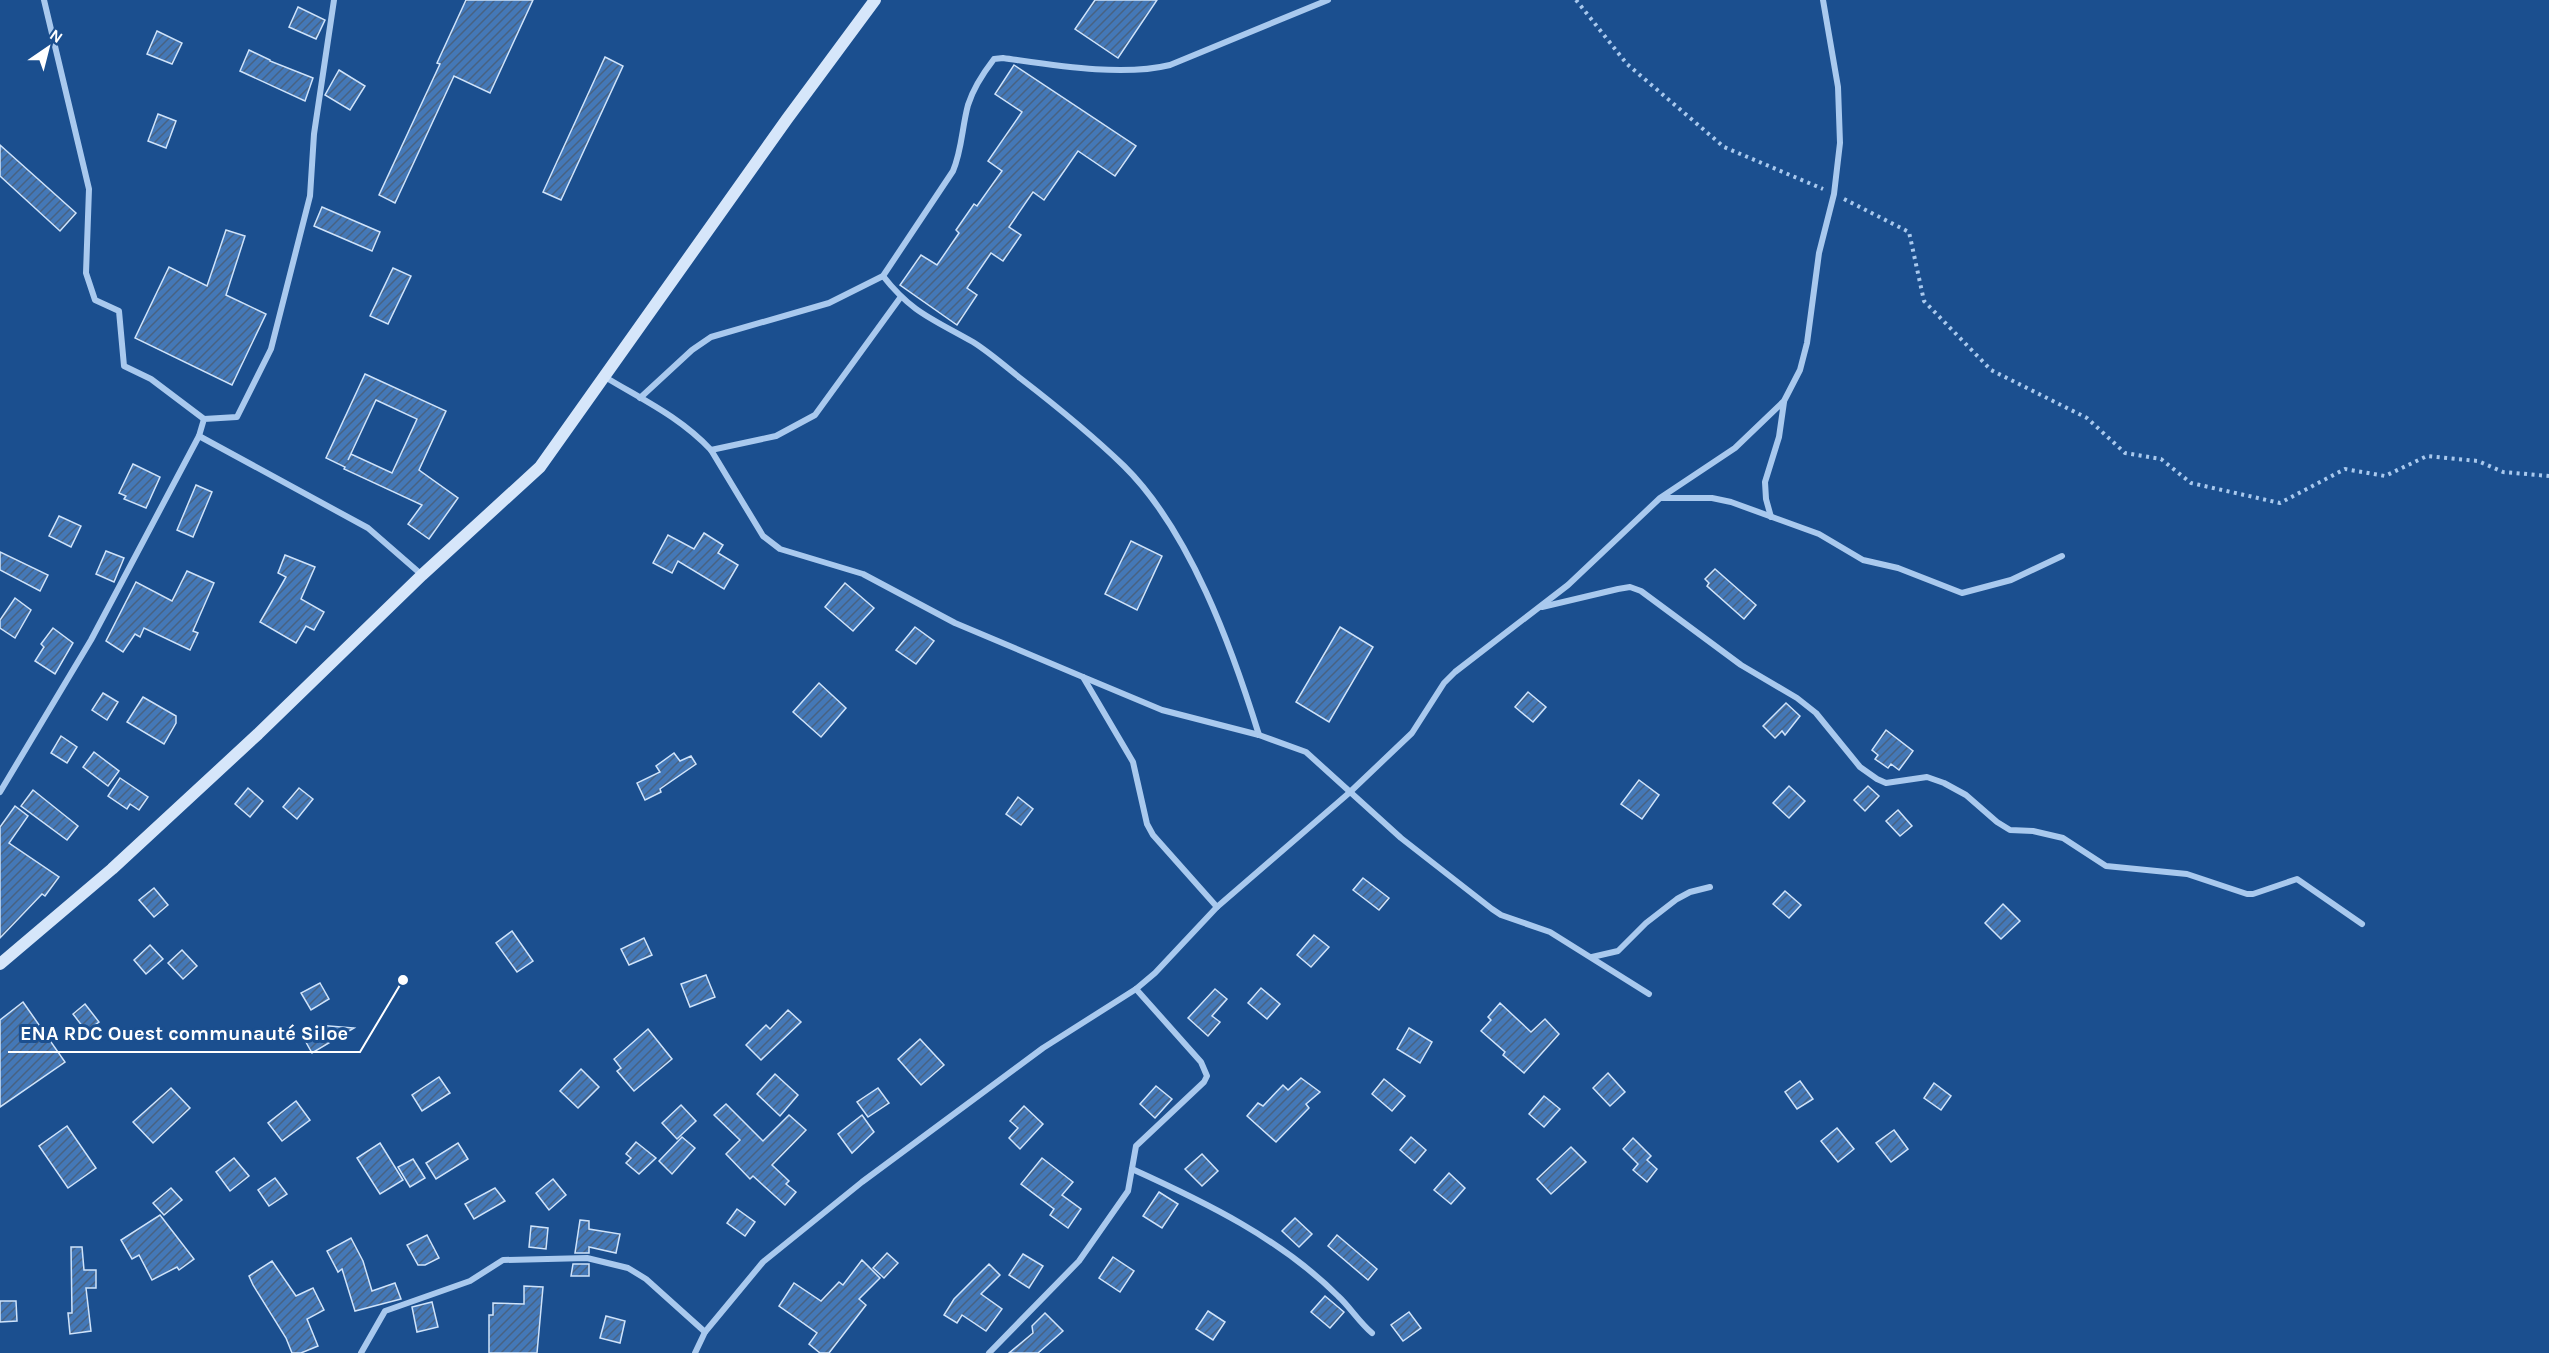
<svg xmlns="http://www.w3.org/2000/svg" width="2549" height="1353" font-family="Karla,sans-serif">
	<defs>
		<pattern id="building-hatch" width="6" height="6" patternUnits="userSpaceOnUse" patternTransform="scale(1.5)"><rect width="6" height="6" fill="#4478b7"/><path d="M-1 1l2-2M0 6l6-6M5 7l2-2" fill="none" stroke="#486282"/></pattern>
	</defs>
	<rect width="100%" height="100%" fill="#1b4f8f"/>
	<!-- building -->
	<g fill="url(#building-hatch)" stroke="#cfe3fa" stroke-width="1.5" fill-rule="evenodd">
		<path d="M466,0h67l-43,93 -36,-17 -59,127 -16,-8 61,-131 -3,-1z"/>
		<path d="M1095,0h62l-39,58 -43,-29z"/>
		<path d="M298,7l27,13 -9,19 -27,-12z"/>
		<path d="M157,31l25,12 -10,21 -25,-10z"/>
		<path d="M249,50l21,10v1l43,17 -8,23 -65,-30z"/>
		<path d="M605,57l18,9 -62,134 -18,-8z"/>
		<path d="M1014,65l122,81 -21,30 -37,-25 -34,49 -11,-8 -24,35 12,8 -18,26 -12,-8 -24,35 10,7 -20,30 -57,-40 21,-30 16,10 22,-32 -3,-3 18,-26 3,2 25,-35 -14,-10 34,-49 -27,-18z"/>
		<path d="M339,70l26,16 -15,24 -25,-15z"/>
		<path d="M158,114l18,7 -10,27 -18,-7z"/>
		<path d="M0,145l76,68 -16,18 -60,-55z"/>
		<path d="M322,207l58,25 -8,19 -58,-25z"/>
		<path d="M226,230l19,6 -19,59 40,19 -34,71 -97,-47 34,-71 38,19z"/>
		<path d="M393,268l18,8 -23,48 -18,-8z"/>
		<path d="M365,374l81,37 -27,59 39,28 -29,41 -21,-15 14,-19 -78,-36 1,-2 -19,-9zM376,400l41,19 -25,54 -41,-19 -3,6z"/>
		<path d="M133,464l27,13 -14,31 -22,-9 2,-3 -7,-3z"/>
		<path d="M196,485l16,7 -19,45 -16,-7z"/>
		<path d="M59,516l22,10 -10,21 -22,-11z"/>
		<path d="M704,533l19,12 -5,8 20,12 -14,24 -46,-28 -6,12 -19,-10 15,-28 26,14z"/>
		<path d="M1131,541l31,15 -25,54 -32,-16z"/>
		<path d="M106,551l18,7 -10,24 -18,-8z"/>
		<path d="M0,552l48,23 -8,16 -40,-21z"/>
		<path d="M285,555l30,12 -14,32 23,13 -10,18 -8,-4 -10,17 -36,-21 26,-45 -8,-4z"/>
		<path d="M1715,569l41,36 -12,14 -37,-33 2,-3 -4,-4z"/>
		<path d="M187,571l27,12 -21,48 5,2 -8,17 -46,-22 -4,9 -5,-3 -12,18 -17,-11 30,-59 36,19z"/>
		<path d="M845,583l29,25 -21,23 -28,-24z"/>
		<path d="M15,598l16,12 -16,28 -15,-10v-8z"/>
		<path d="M915,627l19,14 -18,23 -20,-14z"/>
		<path d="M1340,627l33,20 -44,75 -33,-20z"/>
		<path d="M53,628l20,15 -18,31 -20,-13 9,-14 -3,-3z"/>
		<path d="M819,683l27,25 -25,29 -28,-25z"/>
		<path d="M1528,692l18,15 -13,15 -18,-15z"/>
		<path d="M103,693l15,9 -11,18 -15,-10z"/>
		<path d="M143,697l33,19v7l-12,21 -37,-22z"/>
		<path d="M1786,703l14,13 -15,19 -3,-4 -7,7 -12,-12z"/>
		<path d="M1886,730l27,21 -14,19 -8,-6 -3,4 -13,-9 3,-4 -6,-5z"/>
		<path d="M61,736l16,11 -10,16 -16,-10z"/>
		<path d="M94,752l25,19 -11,15 -25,-19z"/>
		<path d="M674,753l6,8 11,-5 5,8 -36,25 1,3 -16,8 -8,-17 23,-11 -4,-6z"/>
		<path d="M120,778l28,19 -9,13 -9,-6 -3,5 -19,-13z"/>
		<path d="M1639,780l20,15 -17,24 -21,-15z"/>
		<path d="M1789,786l16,15 -16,17 -16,-15z"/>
		<path d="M1868,786l11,10 -14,15 -11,-11z"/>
		<path d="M248,788l15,13 -13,16 -15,-13z"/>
		<path d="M299,788l14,11 -16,20 -14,-12z"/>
		<path d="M33,790l45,36 -11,14 -46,-34z"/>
		<path d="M1018,797l15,12 -12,16 -15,-11z"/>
		<path d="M15,806l13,10 -19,27 50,34 -14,19 -3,-2 -42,44v-111z"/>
		<path d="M1898,810l14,16 -12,10 -14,-15z"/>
		<path d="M1363,878l26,20 -10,12 -26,-20z"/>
		<path d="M154,888l14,17 -14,12 -15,-17z"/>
		<path d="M1785,891l16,14 -12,13 -16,-14z"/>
		<path d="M2003,904l17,17 -19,18 -16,-16z"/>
		<path d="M512,931l21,30 -16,11 -21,-29z"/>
		<path d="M1314,935l15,12 -18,20 -14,-12z"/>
		<path d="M644,938l8,17 -23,10 -8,-16z"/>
		<path d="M150,945l13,14 -17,15 -12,-14z"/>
		<path d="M182,950l15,16 -14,13 -15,-16z"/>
		<path d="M706,975l9,22 -25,10 -9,-23z"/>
		<path d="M320,983l9,16 -18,11 -10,-17z"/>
		<path d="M1261,988l19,16 -13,15 -19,-16z"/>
		<path d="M1215,989l12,10 -15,17 8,6 -12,14 -20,-18z"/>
		<path d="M23,1002l42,60 -65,45v-87z"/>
		<path d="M1500,1003l31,29 14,-13 14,15 -35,39 -21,-18 2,-3 -24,-21 10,-11 -3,-3z"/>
		<path d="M85,1004l14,18 -13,9 -13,-17z"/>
		<path d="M788,1010l13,12 -40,38 -15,-15 20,-20 4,4z"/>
		<path d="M317,1025l37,3 -42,25 -10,-18z"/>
		<path d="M1409,1028l23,14 -12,21 -23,-14z"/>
		<path d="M648,1029l24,30 -38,32 -17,-20 4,-3 -7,-9z"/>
		<path d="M920,1039l24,26 -23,20 -23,-26z"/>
		<path d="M581,1069l18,18 -21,21 -18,-17z"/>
		<path d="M1608,1073l17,19 -15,14 -17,-18z"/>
		<path d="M775,1074l23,21 -18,21 -23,-22z"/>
		<path d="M439,1077l11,16 -28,18 -10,-16z"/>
		<path d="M1301,1078l19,14 -14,12 3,4 -33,34 -29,-26 11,-13 5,3 20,-21 5,5z"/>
		<path d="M1384,1079l21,17 -13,15 -20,-17z"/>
		<path d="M1800,1081l13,18 -16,10 -12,-17z"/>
		<path d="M1934,1083l17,13 -10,14 -17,-12z"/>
		<path d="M1156,1086l16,13 -17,19 -15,-14z"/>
		<path d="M171,1088l19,20 -37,35 -20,-21z"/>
		<path d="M878,1088l11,15 -21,14 -11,-15z"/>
		<path d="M1544,1096l16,13 -16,18 -15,-13z"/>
		<path d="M296,1101l14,19 -28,21 -14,-18z"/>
		<path d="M726,1104l37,37 26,-26 17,15 -34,35 17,16 -3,3 10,8 -11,13 -32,-29 -3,3 -24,-25 14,-14 -26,-25z"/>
		<path d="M681,1105l15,16 -19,18 -15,-16z"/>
		<path d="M1024,1106l19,18 -23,25 -11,-11 9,-10 -8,-7z"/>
		<path d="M862,1115l12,17 -22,21 -14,-19z"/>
		<path d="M67,1126l29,42 -28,20 -29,-42z"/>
		<path d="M1837,1128l17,21 -16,13 -17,-21z"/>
		<path d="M1894,1130l14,19 -17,13 -15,-19z"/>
		<path d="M682,1137l13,11 -23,26 -13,-13z"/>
		<path d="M1411,1137l15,13 -11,13 -15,-13z"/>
		<path d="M1633,1138l18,18 -4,4 10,9 -10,13 -14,-12 5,-6 -15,-15z"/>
		<path d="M636,1142l20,16 -17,16 -13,-11 5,-5 -5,-4z"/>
		<path d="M380,1143l23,37 -23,14 -23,-36z"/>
		<path d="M458,1143l10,16 -32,20 -10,-16z"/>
		<path d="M1571,1147l15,15 -35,32 -14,-15z"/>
		<path d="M1202,1154l16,17 -16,15 -17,-17z"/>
		<path d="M234,1158l15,18 -19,15 -14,-19z"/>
		<path d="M1042,1158l31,24 -11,13 19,14 -13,19 -18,-13 4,-6 -33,-25z"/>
		<path d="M413,1159l12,19 -15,9 -12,-20z"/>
		<path d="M1449,1173l16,15 -14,16 -17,-14z"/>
		<path d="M275,1178l12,16 -18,12 -11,-16z"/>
		<path d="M553,1179l13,16 -17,15 -13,-17z"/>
		<path d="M171,1188l11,12 -18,15 -11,-12z"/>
		<path d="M495,1188l10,13 -31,18 -9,-15z"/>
		<path d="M1159,1192l19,12 -16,24 -19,-12z"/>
		<path d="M737,1209l18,13 -10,14 -18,-13z"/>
		<path d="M160,1215l34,44 -15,11 -2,-3 -25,13 -13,-25 -7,4 -11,-19z"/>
		<path d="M1295,1218l17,16 -13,13 -17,-16z"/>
		<path d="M580,1220l9,1v8l31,5 -4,19 -27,-6v6h-14z"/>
		<path d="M531,1226l17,2 -2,21 -17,-2z"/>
		<path d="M427,1235l12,23 -14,7h-7l-11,-20z"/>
		<path d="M1337,1235l40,34 -9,11 -40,-34z"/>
		<path d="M351,1238l12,23 9,30 23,-8 6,16 -46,12 -13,-42 -4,3 -11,-21z"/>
		<path d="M71,1247h11l2,23h12v18h-10l5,43 -21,3 -2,-21h4z"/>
		<path d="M887,1253l11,10 -14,15 -11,-10z"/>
		<path d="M1023,1254l20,12 -14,22 -20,-13z"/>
		<path d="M1113,1257l21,14 -14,21 -21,-14z"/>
		<path d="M862,1260l18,18 -21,21 7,6 -37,48h-9l-11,-9 8,-11 -38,-27 15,-23 27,18 18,-19 4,3z"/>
		<path d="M272,1261l24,35 17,-8 11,22 -17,9 11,27 -17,7h-9l-6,-15 -33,-53 -4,-9z"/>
		<path d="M573,1264h16v12h-18z"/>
		<path d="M989,1264l11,11 -19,19 21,15 -16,22 -24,-16 -5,8 -13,-8 10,-16z"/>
		<path d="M524,1286l19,1 -6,66h-48v-38h4v-12l31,1z"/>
		<path d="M1325,1296l19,16 -14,16 -19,-16z"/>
		<path d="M0,1301h16l1,20 -17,1z"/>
		<path d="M432,1302l6,25 -21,5 -5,-25z"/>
		<path d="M1208,1311l17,11 -12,18 -17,-11z"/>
		<path d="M1409,1312l12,16 -18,13 -12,-16z"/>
		<path d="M1045,1313l18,18 -25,22h-29l24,-20 -1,-7z"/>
		<path d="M606,1316l19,5 -5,22 -20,-5z"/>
	</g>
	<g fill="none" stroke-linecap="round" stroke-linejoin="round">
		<!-- path -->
		<g stroke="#a9c9ee" stroke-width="4" stroke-dasharray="3 4.5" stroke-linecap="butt">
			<path d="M1576,0l51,64 97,83 99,42"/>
			<path d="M1844,199l65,33 15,69 67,69 96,48 38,35 36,6 30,24 89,20 65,-34 40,7 42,-20 51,5 25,11 46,4"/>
		</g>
		<!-- street -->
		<g stroke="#a9c9ee" stroke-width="6">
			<path d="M44,0l45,189 -3,84 9,27 24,11 5,55 27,13 53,40"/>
			<path d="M883,276c29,37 50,43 90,66 16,10 32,24 47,36 35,27 72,57 104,88 66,65 108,182 135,269"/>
			<path d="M605,377c38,23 75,40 106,73l52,86 17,13 83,25 92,49 128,54 50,85 14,62 6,11 64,72"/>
			<path d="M640,398l52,-48 19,-13 118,-34 54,-27 70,-105c9,-21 9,-44 15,-66 5,-16 16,-33 26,-46l9,-1c50,7 118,19 167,7l158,-65"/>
			<path d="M199,436l169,92 54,47"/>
			<path d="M711,450l65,-14 39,-21 85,-117"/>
			<path d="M1661,498h51l19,4 88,32 44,26 35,8 64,25 49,-13 51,-24"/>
			<path d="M1771,517l-5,-18 -1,-17 14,-45 5,-35"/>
			<path d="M1542,607l76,-18 12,-2 11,4 100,74 56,33 19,15 44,54 17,12 9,4 41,-6 17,6 22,12 31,27 13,8 23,1 30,7 43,28 81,8 60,20h6l44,-15 65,45"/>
			<path d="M1083,677l79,33 97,25 47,17 95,86 91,71 9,6 49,17 99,62"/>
			<path d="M0,792l91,-152 108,-204 5,-17 33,-2 34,-68 39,-153 4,-62 20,-134"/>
			<path d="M1592,957l26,-6 28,-28 31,-24 13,-7 20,-5"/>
			<path d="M1132,1169c73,33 149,70 206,127 12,11 21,26 34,37"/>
			<path d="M361,1353l24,-42 85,-30 33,-21 84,-2 41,10 18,11 59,53"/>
			<path d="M695,1353l10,-21 58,-70 99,-80 181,-134 93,-59 19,-16 62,-66 132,-114 63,-60 32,-50 11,-11 113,-87 92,-87 75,-50 49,-47 16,-31 7,-27 12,-90 15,-59 6,-51 -2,-56 -15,-87"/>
			<path d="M989,1353l90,-92 49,-70 8,-45 68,-64 3,-6 -6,-14 -65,-73"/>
		</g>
		<!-- secondary -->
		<path stroke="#d6e6fa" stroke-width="12" d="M0,964l112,-95 146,-135 164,-159 118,-108 247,-348 88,-119"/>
	</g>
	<!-- callouts -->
	<path fill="none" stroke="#fff" stroke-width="2" d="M403 980L360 1052H8"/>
	<circle fill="#fff" stroke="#1b4f8f" stroke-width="2" cx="403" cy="980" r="6"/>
	<g font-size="20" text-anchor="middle" font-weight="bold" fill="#fff" stroke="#1b4f8f" stroke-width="6" stroke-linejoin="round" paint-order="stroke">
		<text x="184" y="1040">ENA RDC Ouest communauté Siloe</text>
	</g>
	<!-- north arrow -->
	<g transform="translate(48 48) rotate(35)" stroke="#1b4f8f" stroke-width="4.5" paint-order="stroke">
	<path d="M0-4.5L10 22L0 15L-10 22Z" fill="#ffffff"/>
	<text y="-9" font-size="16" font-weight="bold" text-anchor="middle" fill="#ffffff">N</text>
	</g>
</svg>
